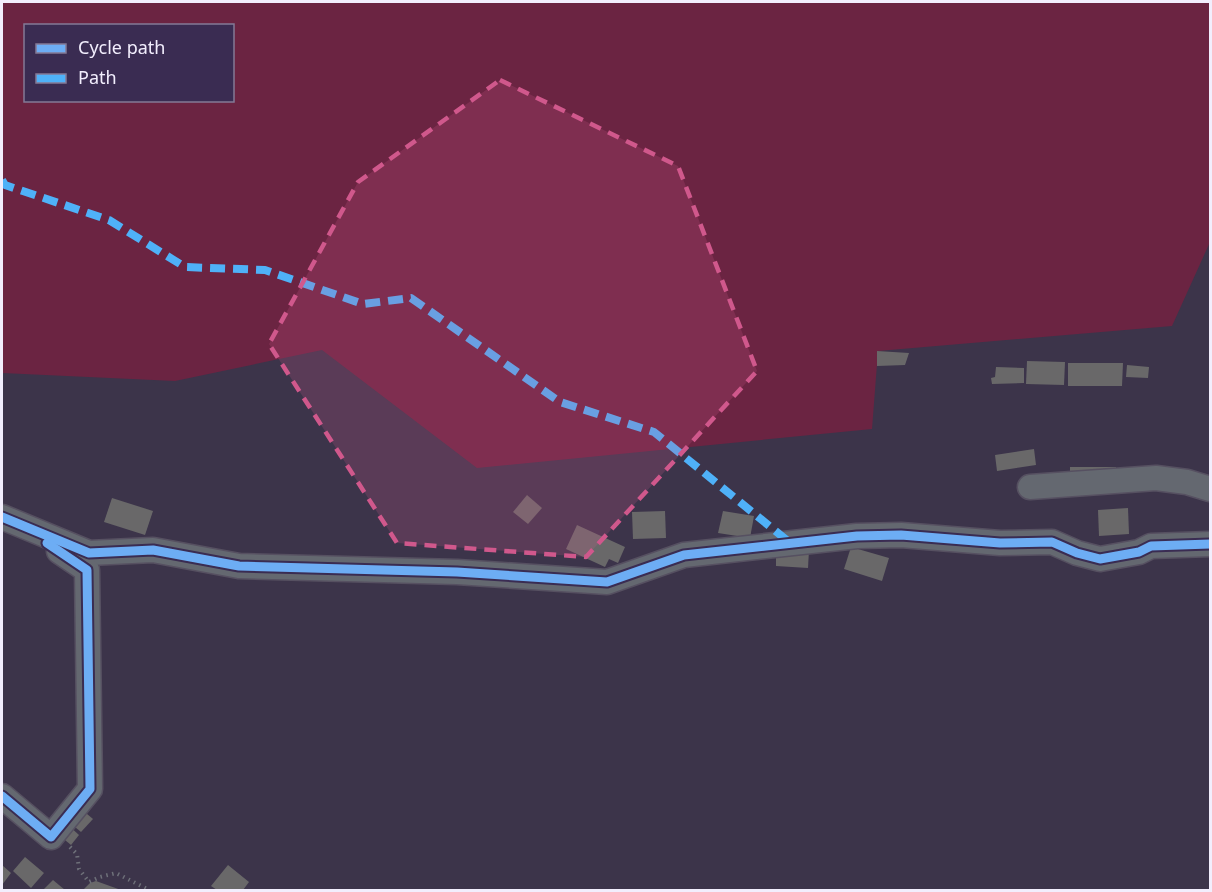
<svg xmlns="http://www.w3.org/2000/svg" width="1212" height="892" font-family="'Noto Sans',sans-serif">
	<rect width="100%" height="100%" fill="#3c344a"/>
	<!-- green -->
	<path fill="#6b2442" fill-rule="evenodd" d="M2,2h1208v240l-38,84 -294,25 -6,78 -395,39 -155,-118 -147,31 -173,-8zM26,26h206v74h-206z"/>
	<!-- building -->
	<g fill="#696869">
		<path d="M877,351l32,2 -4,12 -28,1z"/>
		<path d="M1027,361l38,1 -1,23 -38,-1z"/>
		<path d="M1068,363h55l-1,23h-54z"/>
		<path d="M1127,365l22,2 -1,11 -22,-1z"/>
		<path d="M996,367l28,1v15l-32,1 -1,-6 4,-1z"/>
		<path d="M1034,449l2,16 -39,6 -2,-16z"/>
		<path d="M1070,467h46v12l-46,1z"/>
		<path d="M527,495l15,13 -14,16 -15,-12z"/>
		<path d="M112,498l41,13 -8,24 -41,-13z"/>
		<path d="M1128,508l1,26 -30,2 -1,-26z"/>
		<path d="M665,511l1,27 -33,1 -1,-27z"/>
		<path d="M723,511l31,5 -4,22 -32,-5z"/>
		<path d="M577,525l48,22 -7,16 -9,-4 -4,8 -39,-18z"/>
		<path d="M851,547l38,11 -7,23 -38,-12z"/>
		<path d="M776,548l33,2 -1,18 -32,-2z"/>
		<path d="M80,808l13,11 -12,13 -12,-10z"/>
		<path d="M68,825l11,10 -8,10 -12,-10z"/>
		<path d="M25,857l19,16 -13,15 -18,-17z"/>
		<path d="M2,865l9,8 -9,12z"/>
		<path d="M228,865l21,17 -6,8h-26l-6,-4z"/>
		<path d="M53,880l12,10h-22z"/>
		<path d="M96,881l25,9h-38l7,-7z"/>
	</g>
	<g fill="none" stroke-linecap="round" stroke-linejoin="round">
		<!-- street casing -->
		<g stroke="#565061" stroke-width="27">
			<g id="street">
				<path d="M1030,487l126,-9 31,4 23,7"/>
				<path d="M2,517l87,36 64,-3 86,16 218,6 150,10 77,-27 173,-19 44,-1 99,8 52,-1 25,11 23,6 39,-7 12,-6 59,-2"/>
				<path d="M2,796l49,41 39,-48 -3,-219 -28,-19"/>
			</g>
		</g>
		<!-- path -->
		<path stroke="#6e7079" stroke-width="4" stroke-dasharray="1.5 4.5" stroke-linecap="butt" d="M70,847l7,7 2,15 10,13 11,-5 16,-4 33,17"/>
		<!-- street -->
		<use href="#street" stroke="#646870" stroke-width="24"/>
		<!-- quiet -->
		<path stroke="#4fb1f8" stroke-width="8" stroke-dasharray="15 8" stroke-linecap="butt" d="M2,180l3,5 104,35 76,47 80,3 98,34 48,-6 149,104 94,30 135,110"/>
		<!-- cycleway casing -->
		<g stroke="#3a2c52" stroke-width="13">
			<g id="cycleway">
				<path d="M2,517l87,36 64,-3 86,16 218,6 150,10 77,-27 173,-19 44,-1 99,8 52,-1 25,11 23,6 39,-7 12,-6 59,-2"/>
				<path d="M2,796l49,41 39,-48 -3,-219 -40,-27"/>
			</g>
		</g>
		<!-- cycleway -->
		<use href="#cycleway" stroke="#6dadf4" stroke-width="9"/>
	</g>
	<!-- marked area -->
	<path fill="#d0588c" fill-opacity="0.2" stroke="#d0588c" stroke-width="4.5" stroke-dasharray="12 8" stroke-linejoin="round" d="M500,80l178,86 79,205 -171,186 -189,-14 -128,-199 89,-162z"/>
	<!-- border -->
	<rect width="1212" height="892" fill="none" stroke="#f2eefd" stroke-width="6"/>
	<!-- legend -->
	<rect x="24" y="24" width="210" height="78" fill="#3a2c52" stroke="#847a96" stroke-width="1.5"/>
	<rect x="36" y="44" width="30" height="9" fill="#6dadf4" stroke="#847a96" stroke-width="1.5"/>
	<text x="78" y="54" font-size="18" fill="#f2eefd">Cycle path</text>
	<rect x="36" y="74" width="30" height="9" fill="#4fb1f8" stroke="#847a96" stroke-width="1.5"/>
	<text x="78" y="84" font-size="18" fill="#f2eefd">Path</text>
</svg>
